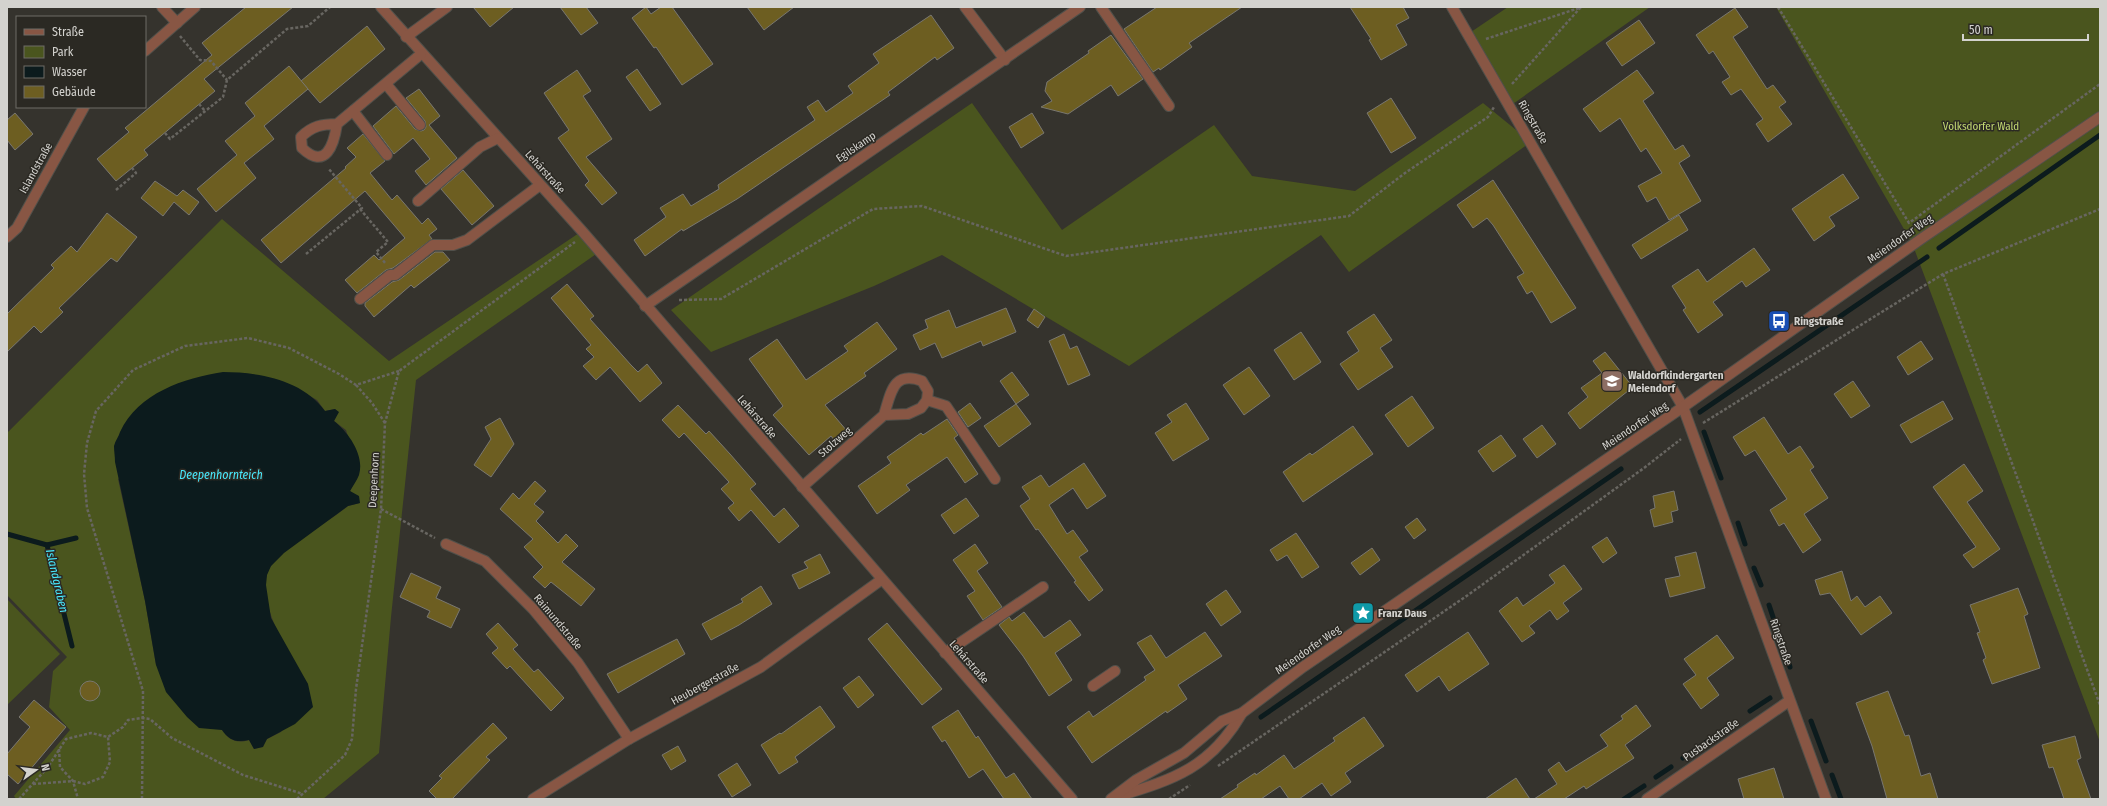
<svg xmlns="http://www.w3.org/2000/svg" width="2107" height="806" font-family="'Fira Sans Condensed',sans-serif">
	<rect width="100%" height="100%" fill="#35332d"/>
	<!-- green -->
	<g fill="#4a551e" fill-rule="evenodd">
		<path d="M1508,7h142l-140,99 -42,-72z"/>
		<path d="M1776,7h324v735l-188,-499z"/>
		<path d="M972,103l90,127 152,-105 38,51 103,15 128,-88 48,39 -182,130 -28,-37 -192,131 -187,-111 -68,31 -163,66 -40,-42z"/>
		<path d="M222,219l167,142 193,-130 17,21 -183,128 -25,237 -12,136 -56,46h-307l-2,-3 56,-66 -21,-23 4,-36 14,-14 -60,-62v-162zM286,383l31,17 8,11 10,-2 3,3 -4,9 12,9 13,44 -9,17 10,12 -12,3c-22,18 -61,38 -77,60 -21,30 21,93 37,118l-27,48 -14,7 -5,8 -8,2 -5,-9c-13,4 -20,0 -27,-10l-66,-65 -11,-64 -27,-122z"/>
		<path d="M7,599l53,55 -53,51z"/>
	</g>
	<!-- water -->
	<path fill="#0c1b1d" d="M223,372c36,0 80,8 102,39l10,-2 4,3 -5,9c14,11 31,34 25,54 -2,5 -6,11 -9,16l9,5 1,7 -12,3 -64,47 -13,13 -4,9 -1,10 5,33 37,66 5,23 -18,17 -28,15 -4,8 -9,2 -5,-9c-13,3 -20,0 -27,-10l-23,-2 -12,-11 -21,-25 -10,-27 -11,-64 -30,-139c0,-5 -1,-11 -1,-16 1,-5 5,-10 6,-14 18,-39 64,-54 103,-60z"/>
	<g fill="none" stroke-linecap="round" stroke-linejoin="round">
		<!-- stream -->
		<g stroke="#0c1b1d" stroke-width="5">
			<path d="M1939,248l161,-113"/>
			<path d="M1700,412l227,-155"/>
			<path d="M1704,432l17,46"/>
			<path d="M1738,523l7,21"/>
			<path d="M7,534l40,11"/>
			<path d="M1754,568l7,17"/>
			<path d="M1769,605l7,21"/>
			<path d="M72,646l-25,-101 29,-7"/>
			<path d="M1787,657l3,10"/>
			<path d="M1750,711l20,-13"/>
			<path d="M1261,717l360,-248"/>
			<path d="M1811,721l15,40"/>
			<path d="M1683,758l51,-35"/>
			<path d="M1832,775l9,24"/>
			<path d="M1656,777l15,-10"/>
			<path d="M1624,799l20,-13"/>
		</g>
	</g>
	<!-- building -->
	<g fill="#6d5e21" stroke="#797770">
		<path d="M246,7h47l-89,72 11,12 -71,59 4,5 -32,26 -19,-22 32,-27 -4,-4 87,-73 -10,-12z"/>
		<path d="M473,7h41l-24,20z"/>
		<path d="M560,7h26l12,16 -17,12z"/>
		<path d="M646,7l5,7 10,-7h11l41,57 -31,21 -26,-38 -2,1 -22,-30z"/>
		<path d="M747,7h47l-30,23z"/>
		<path d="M1157,7h85l-53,36 3,4 -32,23 -1,-2 -6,4 -29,-43z"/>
		<path d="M1350,7h53l6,11 -13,7 11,20 -26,15 -12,-20 2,-1z"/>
		<path d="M1735,8l13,19 -15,10 34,52 6,-4 13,17 -7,5 13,17 -24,18 -12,-18 7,-5 -22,-30 -10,6 -9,-13 8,-5 -17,-26 -4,3 -13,-19z"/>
		<path d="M931,15l23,33 -17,12 -2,-3 -47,35 2,3 -153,104 -54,32 -1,-2 -37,27 -11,-16 32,-23 -6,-9 23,-14 8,12 28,-17 -1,-4 97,-65 -8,-13 11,-7 8,12 27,-19 -5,-7 31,-23 -6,-9z"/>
		<path d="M1639,20l16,23 -33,23 -16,-23z"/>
		<path d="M367,26l18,23 -65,54 -19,-22z"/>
		<path d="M1111,35l32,44 -25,17 -7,-11 -43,29 -27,-7 11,-6 -7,-10 2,-9 42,-29 -1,-2z"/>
		<path d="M289,66l19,23 -44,37 10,13 -30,24 12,15 -40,34 -19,-23 40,-34 -12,-14 30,-25 -10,-13z"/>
		<path d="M637,69l24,35 -11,7 -24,-34z"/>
		<path d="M577,70l14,21 -8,5 29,43 -26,18 31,36 -15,12 -17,-20 4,-4 -31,-43 11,-8 -25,-37z"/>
		<path d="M1637,70l17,23 -11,8 32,49 8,-5 7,11 -11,7 22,38 -32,19 -13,-23 -9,5 -9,-16 24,-13 -16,-25 -5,4 -21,-34 -20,14 -17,-23z"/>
		<path d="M419,89l21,27 -11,9 28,33 -31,27 -11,-14 15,-12 -17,-21 -19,16 -21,-28 23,-20 19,23 6,2 3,-1 2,-3 -1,-6 -19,-23z"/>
		<path d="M1391,98l25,40 -25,15 -24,-40z"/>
		<path d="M15,113l18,21 -18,16 -8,-10v-20z"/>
		<path d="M1032,113l12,20 -23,15 -12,-21z"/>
		<path d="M363,134l22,27 -15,12 22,27 5,-5 25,29 6,-6 9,11 -8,6 3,4 -39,29 -7,2 -29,23 -12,-13 29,-25 5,5 26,-22 -40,-47 -84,72 -20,-23 85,-72 -1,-1 11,-10 -9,-9z"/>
		<path d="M463,170l31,36 -22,19 -31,-36z"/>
		<path d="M1843,174l16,24 -30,19 6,9 -21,15 -22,-32z"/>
		<path d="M1493,180l83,128 -25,15 -19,-32 -5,3 -10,-17 7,-4 -31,-48 -6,-7 -14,10 -16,-23z"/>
		<path d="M155,181l22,15 6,-6 16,12 -10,13 -15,-13 -11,14 -22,-18z"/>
		<path d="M107,213l30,24 -20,25 -6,-4 -52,50 4,4 -22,21 -7,-7 -27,26v-38l47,-46 -3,-3 20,-19 6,6z"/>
		<path d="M1679,215l9,15 -47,29 -9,-14z"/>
		<path d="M1754,248l16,22 -24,17 -4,-6 -29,21 10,13 -25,18 -15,-23 3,-2 -14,-22 26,-17 9,13z"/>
		<path d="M435,252h8l7,8 -36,28 -3,-3 -37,32 -9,-11v-3l27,-21 7,-2z"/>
		<path d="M567,284l27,32 -4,3 41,46 7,7 9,-8 15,19 -22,19 -30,-35 -14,13 -13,-14 11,-9 -8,-8 5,-4 -40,-47z"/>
		<path d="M1006,308l10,24 -33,14 -2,-5 -39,17 -7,-15 -15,7 -7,-15 15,-7 -3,-8 24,-10 7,18z"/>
		<path d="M1034,309l11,8 -7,11 -11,-8z"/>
		<path d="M1374,314l18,26 -12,8 13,19 -35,23 -18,-26 19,-13 -12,-19z"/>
		<path d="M877,322l20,27 -33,24 2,3 -41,29 22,26 -12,10 -4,-5 -22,19 -36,-40 10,-9 -34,-47 28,-20 29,41 42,-29 -4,-5z"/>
		<path d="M1301,332l20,30 -27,18 -20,-30z"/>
		<path d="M1064,334l6,15 7,-3 13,29 -22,10 -19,-44z"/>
		<path d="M1921,341l12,18 -25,16 -11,-18z"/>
		<path d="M1605,352l28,35 -53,42 -12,-16 20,-16 -7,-9 21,-15 -9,-12z"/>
		<path d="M1249,367l21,29 -26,19 -21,-30z"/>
		<path d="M1012,372l17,23 -13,9 -16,-23z"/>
		<path d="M1853,381l17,25 -19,12 -17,-24z"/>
		<path d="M1412,396l22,32 -26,19 -23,-32z"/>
		<path d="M1943,401l10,18 -42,24 -11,-18z"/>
		<path d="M970,403l11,15 -13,9 -10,-15z"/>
		<path d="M1186,403l23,36 -36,22 -18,-28 17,-11 -5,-7z"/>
		<path d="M1016,404l15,20 -32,23 -15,-21z"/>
		<path d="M678,405l28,29 3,-3 21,23 26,30 -6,5 24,28 10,-9 15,18 -20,17 -28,-33 -12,11 -11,-13 6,-5 -13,-14 8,-7 -45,-49 -5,5 -17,-18z"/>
		<path d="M1764,417l24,37 12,-8 14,21 -4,3 18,28 -24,16 17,26 -18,13 -19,-30 -5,3 -9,-16 17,-11 -32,-49 -10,6 -12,-19z"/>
		<path d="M500,418l14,26 -23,33 -17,-12 17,-26 -6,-12z"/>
		<path d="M947,419l11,16 -4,3 24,36 -13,9 -18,-26 -41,28 4,5 -33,24 -19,-28 33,-23 -4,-6 34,-24 2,2z"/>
		<path d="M1542,425l14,19 -19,14 -14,-19z"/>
		<path d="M1353,426l20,28 -70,48 -20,-30 27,-19 2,2z"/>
		<path d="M1501,435l15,21 -23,16 -15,-21z"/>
		<path d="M1084,463l22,33 -19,13 -14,-21 -24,17 18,29 6,-4 15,21 -9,6 24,33 -14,11 -15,-19 2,-1 -38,-52 -2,1 -16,-24 10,-7 -8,-12 19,-12 8,12z"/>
		<path d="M1964,464l19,27 -16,11 33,47 -27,19 -10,-13 13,-8 -43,-60z"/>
		<path d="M535,481l11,10 -12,13 10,8 -8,9 22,22 8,-9 12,12 -16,16 33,27 -14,17 -30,-24 -6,6 -12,-11 10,-10 -19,-20 9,-8 -33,-30 13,-16 6,6z"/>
		<path d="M1674,491l4,19 -7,2 2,10 -19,5 -4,-17 5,-2 -2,-12z"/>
		<path d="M966,498l13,18 -25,18 -13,-19z"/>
		<path d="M1417,518l9,12 -12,9 -9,-12z"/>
		<path d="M1296,533l23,34 -17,11 -15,-23 -10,6 -7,-11z"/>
		<path d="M1607,537l10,16 -14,10 -11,-16z"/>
		<path d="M975,544l13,19 -11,8 25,36 -19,13 -16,-24 8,-5 -22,-31z"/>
		<path d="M1372,548l8,12 -20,15 -9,-12z"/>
		<path d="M1696,552l9,36 -35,9 -5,-18 15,-3 -5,-19z"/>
		<path d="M820,554l10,19 -31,16 -7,-14 16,-7 -4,-6z"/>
		<path d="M1564,565l18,24 -19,14 6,8 -12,9 -7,-10 -21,16 6,7 -13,9 -23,-31 18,-14 6,9 32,-23 -6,-8z"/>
		<path d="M1842,571l9,30 6,-5 8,11 15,-11 12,17 -31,22 -31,-42 -10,2 -5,-15z"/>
		<path d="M411,573l30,14 -5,11 24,11 -9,19 -24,-11 3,-6 -30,-14z"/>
		<path d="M761,586l11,18 -33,21 -28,15 -9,-16 41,-22 -2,-3z"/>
		<path d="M2018,588l10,26 -4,2 16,52 -48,16 -9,-24 3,-2 -9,-25 3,-1 -10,-27z"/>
		<path d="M1226,590l15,22 -20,14 -15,-22z"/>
		<path d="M1024,612l20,26 26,-18 11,15 -26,18 17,27 -23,16 -26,-40 -24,-31 10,-8 3,4z"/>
		<path d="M498,623l20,22 -5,4 21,23 4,-3 26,29 -13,13 -41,-45 -3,3 -15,-16 6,-5 -12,-14z"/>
		<path d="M887,623l55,66 -20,16 -54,-66z"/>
		<path d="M1205,632l17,24 -44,29 9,14 -20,14 -1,-2 -74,52 -25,-36 22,-16 4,6 53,-37 -2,-3 11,-7 -18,-27 14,-8 15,23z"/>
		<path d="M1468,632l21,32 -40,27 -10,-15 -22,16 -12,-17z"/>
		<path d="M1717,635l17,23 -27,20 12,17 -18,14 -18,-25 13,-9 -12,-16z"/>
		<path d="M677,639l8,15 -67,39 -11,-19z"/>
		<path d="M859,676l15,19 -16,13 -15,-20z"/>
		<circle cx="90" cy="691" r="10"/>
		<path d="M1888,691l17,45 4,-1 12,41 9,-3 8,26h-51l-15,-53 -16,-43z"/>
		<path d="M34,700l32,27 -48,57 -11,-10v-20l23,-27 -11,-10z"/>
		<path d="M1636,705l15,21 -26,19 9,13 -48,31 -2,-3 -20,13h-30l23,-15 -9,-14 11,-8 7,10 42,-26 -8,-11 23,-16 -2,-3z"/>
		<path d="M820,706l15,21 -40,30 3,5 -19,12 -18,-29 19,-12 1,1z"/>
		<path d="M958,710l18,28 2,-2 28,42 8,-5 18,26h-28l-21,-30 -14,9 -24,-38 -3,2 -10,-15z"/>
		<path d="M1364,717l20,29 -39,27 6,9 -20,14 -9,-13 -23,16h-10l-9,-13 -19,13h-41l18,-12 -1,-2 18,-12 1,2 28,-20 10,14 41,-28 -2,-3z"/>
		<path d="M493,723l14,15 -21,19 4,3 -38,39h-15l-8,-8 13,-13 -3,-2z"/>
		<path d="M2075,736l6,22 -4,2 14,39h-27l-11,-32 -4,1 -7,-23z"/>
		<path d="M678,746l8,15 -15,9 -9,-15z"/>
		<path d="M737,763l14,22 -19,12 -14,-22z"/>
		<path d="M1774,768l10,31h-40l-6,-20z"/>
		<path d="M1516,778l14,21h-45z"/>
	</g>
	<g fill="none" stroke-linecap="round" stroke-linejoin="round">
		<!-- minor casing -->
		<g stroke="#51504a" stroke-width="12">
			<g id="minor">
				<path d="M162,7l15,16"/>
				<path d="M381,7l201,224 490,568"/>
				<path d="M965,7l40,53"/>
				<path d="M1101,7l68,99"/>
				<path d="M1452,7l231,400 143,392"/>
				<path d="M406,37l41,-30"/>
				<path d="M145,51l50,-44"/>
				<path d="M386,84l34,41"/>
				<path d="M353,111l34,44"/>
				<path d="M337,124c-3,20 -11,47 -35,24l-1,-11c11,-11 21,-13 36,-13l84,-70"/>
				<path d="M418,201l62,-54 18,-9"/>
				<path d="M7,237l10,-9 67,-121"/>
				<path d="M360,299l30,-24h5l38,-30h20l14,-5 73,-55"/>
				<path d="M645,306l435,-299"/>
				<path d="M927,400l19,6 49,73"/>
				<path d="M802,487l82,-72 24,-1 13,-6 6,-8 1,-9 -6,-10c-29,-11 -31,12 -38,34"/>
				<path d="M446,544l39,17 48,48 45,54 51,76"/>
				<path d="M945,653l98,-66"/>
				<path d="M1093,686l22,-15"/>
				<path d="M1119,796c56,-17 92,-29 123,-83"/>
				<path d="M533,799l96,-60 132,-72 120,-87"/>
				<path d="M1111,799l25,-19 48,-27 38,-32 20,-8 61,-46 380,-260 238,-168 179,-122"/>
				<path d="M1647,799l142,-98"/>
			</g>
		</g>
		<!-- path -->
		<g stroke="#686661" stroke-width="2.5" stroke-dasharray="3 2" stroke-linecap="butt">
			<path d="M1778,7l131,216 191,-139"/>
			<path d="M180,36l20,24 11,1 16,19"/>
			<path d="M1486,39l93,-31"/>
			<path d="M1512,84l69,-77"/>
			<path d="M199,104l6,7"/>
			<path d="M165,133l5,6 53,-42 4,-17 60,-51 21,-3 22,-19"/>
			<path d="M116,190l20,-17 -4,-5"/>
			<path d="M360,209l28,33 -12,10 10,12"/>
			<path d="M306,254l56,-46 -34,-40"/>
			<path d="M1943,274l157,431"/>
			<path d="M679,300l42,-1 152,-90 49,-3 144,50 283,-40 56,-43 83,-56 6,-10"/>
			<path d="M356,385l16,18 13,20"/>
			<path d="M1703,423l240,-149 157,-65"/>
			<path d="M381,509l54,29"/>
			<path d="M59,749l1,18 13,14 5,18"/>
			<path d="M1218,766l250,-171 176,-127 37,-29"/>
			<path d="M33,784l40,-3 12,3 18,-7 7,-15 -2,-25"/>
			<path d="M19,799l29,-32 18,-28 25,-6 17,4 15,-10 5,-7 14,-2 8,1 22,19 71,37 60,19"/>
			<path d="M142,799l1,-108 -56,-183 -3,-34 3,-31 9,-32 37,-41 52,-24 63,-8 41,10 50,26 17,11 43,-14"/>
			<path d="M297,799l48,-44 7,-16 4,-50 25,-180 4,-86 14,-52 176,-129"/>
			<path d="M1169,799l21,-14"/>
		</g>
		<!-- minor -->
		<use href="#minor" stroke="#885644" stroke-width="10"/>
	</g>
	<!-- icons -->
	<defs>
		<g id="bus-square" transform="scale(1.15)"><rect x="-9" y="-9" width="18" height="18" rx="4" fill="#1a4fb4" stroke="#2b2923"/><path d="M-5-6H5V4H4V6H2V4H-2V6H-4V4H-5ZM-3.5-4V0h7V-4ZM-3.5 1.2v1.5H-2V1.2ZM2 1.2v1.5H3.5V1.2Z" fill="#fff"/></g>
		<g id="school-square" transform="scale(1.15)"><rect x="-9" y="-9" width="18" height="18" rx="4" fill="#8d6e63" stroke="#2b2923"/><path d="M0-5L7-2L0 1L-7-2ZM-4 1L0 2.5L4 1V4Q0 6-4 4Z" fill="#fff"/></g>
		<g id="sight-square" transform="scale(1.15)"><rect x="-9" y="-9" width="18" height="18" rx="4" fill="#0f9aa8" stroke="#2b2923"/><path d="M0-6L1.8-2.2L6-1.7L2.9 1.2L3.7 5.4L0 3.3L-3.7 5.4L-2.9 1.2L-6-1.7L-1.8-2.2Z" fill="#fff"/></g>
	</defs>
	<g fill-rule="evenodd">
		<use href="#bus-square" x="1779" y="321"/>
		<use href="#school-square" x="1612" y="381"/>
		<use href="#sight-square" x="1363" y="613"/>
	</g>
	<g text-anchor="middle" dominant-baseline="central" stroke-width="3" stroke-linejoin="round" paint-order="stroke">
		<!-- street labels -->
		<g font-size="11" fill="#d3d2ce" stroke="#2b2923">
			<text transform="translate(1533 122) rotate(60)">Ringstraße</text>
			<text transform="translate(856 147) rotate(-34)">Egilskamp</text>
			<text transform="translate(36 168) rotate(-61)">Islandstraße</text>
			<text transform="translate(545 172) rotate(48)">Lehárstraße</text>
			<text transform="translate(1900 239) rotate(-35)">Meiendorfer Weg</text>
			<text transform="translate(757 417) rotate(49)">Lehárstraße</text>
			<text transform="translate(1635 426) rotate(-34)">Meiendorfer Weg</text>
			<text transform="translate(835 442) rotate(-41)">Stolzweg</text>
			<text transform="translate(374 480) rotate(-87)">Deepenhorn</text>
			<text transform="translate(558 622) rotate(50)">Raimundstraße</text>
			<text transform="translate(1781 642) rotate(71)">Ringstraße</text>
			<text transform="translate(1308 650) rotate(-35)">Meiendorfer Weg</text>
			<text transform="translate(969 662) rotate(49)">Lehárstraße</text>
			<text transform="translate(705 684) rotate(-29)">Heubergerstraße</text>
			<text transform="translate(1711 740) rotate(-35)">Pusbackstraße</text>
		</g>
		<!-- park labels -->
		<g font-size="11" fill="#c3d972" stroke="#2b2923">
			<text x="1981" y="126">Volksdorfer Wald</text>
		</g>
		<!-- poi labels -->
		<g font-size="11" font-weight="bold" fill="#d3d2ce" stroke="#2b2923" text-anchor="start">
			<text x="1794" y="321">Ringstraße</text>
			<text x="1628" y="375">Waldorfkindergarten<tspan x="1628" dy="13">Meiendorf</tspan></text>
			<text x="1378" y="613">Franz Daus</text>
		</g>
		<!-- water labels -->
		<g font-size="12" font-style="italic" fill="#49eafd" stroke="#2b2923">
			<text x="221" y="475">Deepenhornteich</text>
			<text transform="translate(57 581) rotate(77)">Islandgraben</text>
		</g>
	</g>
	<!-- border -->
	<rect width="2107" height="806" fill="none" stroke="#d3d2ce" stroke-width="16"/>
	<!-- legend -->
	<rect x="16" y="16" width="130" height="92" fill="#2b2923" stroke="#6e6d67"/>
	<rect x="24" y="29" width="20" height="6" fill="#885644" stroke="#6e6d67"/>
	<text x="52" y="36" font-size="12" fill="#d3d2ce">Straße</text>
	<rect x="24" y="46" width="20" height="12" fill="#4a551e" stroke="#6e6d67"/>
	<text x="52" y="56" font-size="12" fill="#d3d2ce">Park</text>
	<rect x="24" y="66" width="20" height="12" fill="#0c1b1d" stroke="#6e6d67"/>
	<text x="52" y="76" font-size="12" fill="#d3d2ce">Wasser</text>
	<rect x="24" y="86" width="20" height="12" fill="#6d5e21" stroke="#6e6d67"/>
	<text x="52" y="96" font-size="12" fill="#d3d2ce">Gebäude</text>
	<!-- north arrow -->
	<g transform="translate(36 770) rotate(76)" stroke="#2b2923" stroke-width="3" paint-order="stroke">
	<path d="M0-3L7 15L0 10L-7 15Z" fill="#d3d2ce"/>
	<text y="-6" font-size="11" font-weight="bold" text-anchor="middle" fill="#d3d2ce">N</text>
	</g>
	<!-- scale -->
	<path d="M1963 34v6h125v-6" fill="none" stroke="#d3d2ce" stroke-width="2"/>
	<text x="1969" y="34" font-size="12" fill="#d3d2ce" stroke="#2b2923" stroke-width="3" paint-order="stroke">50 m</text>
</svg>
